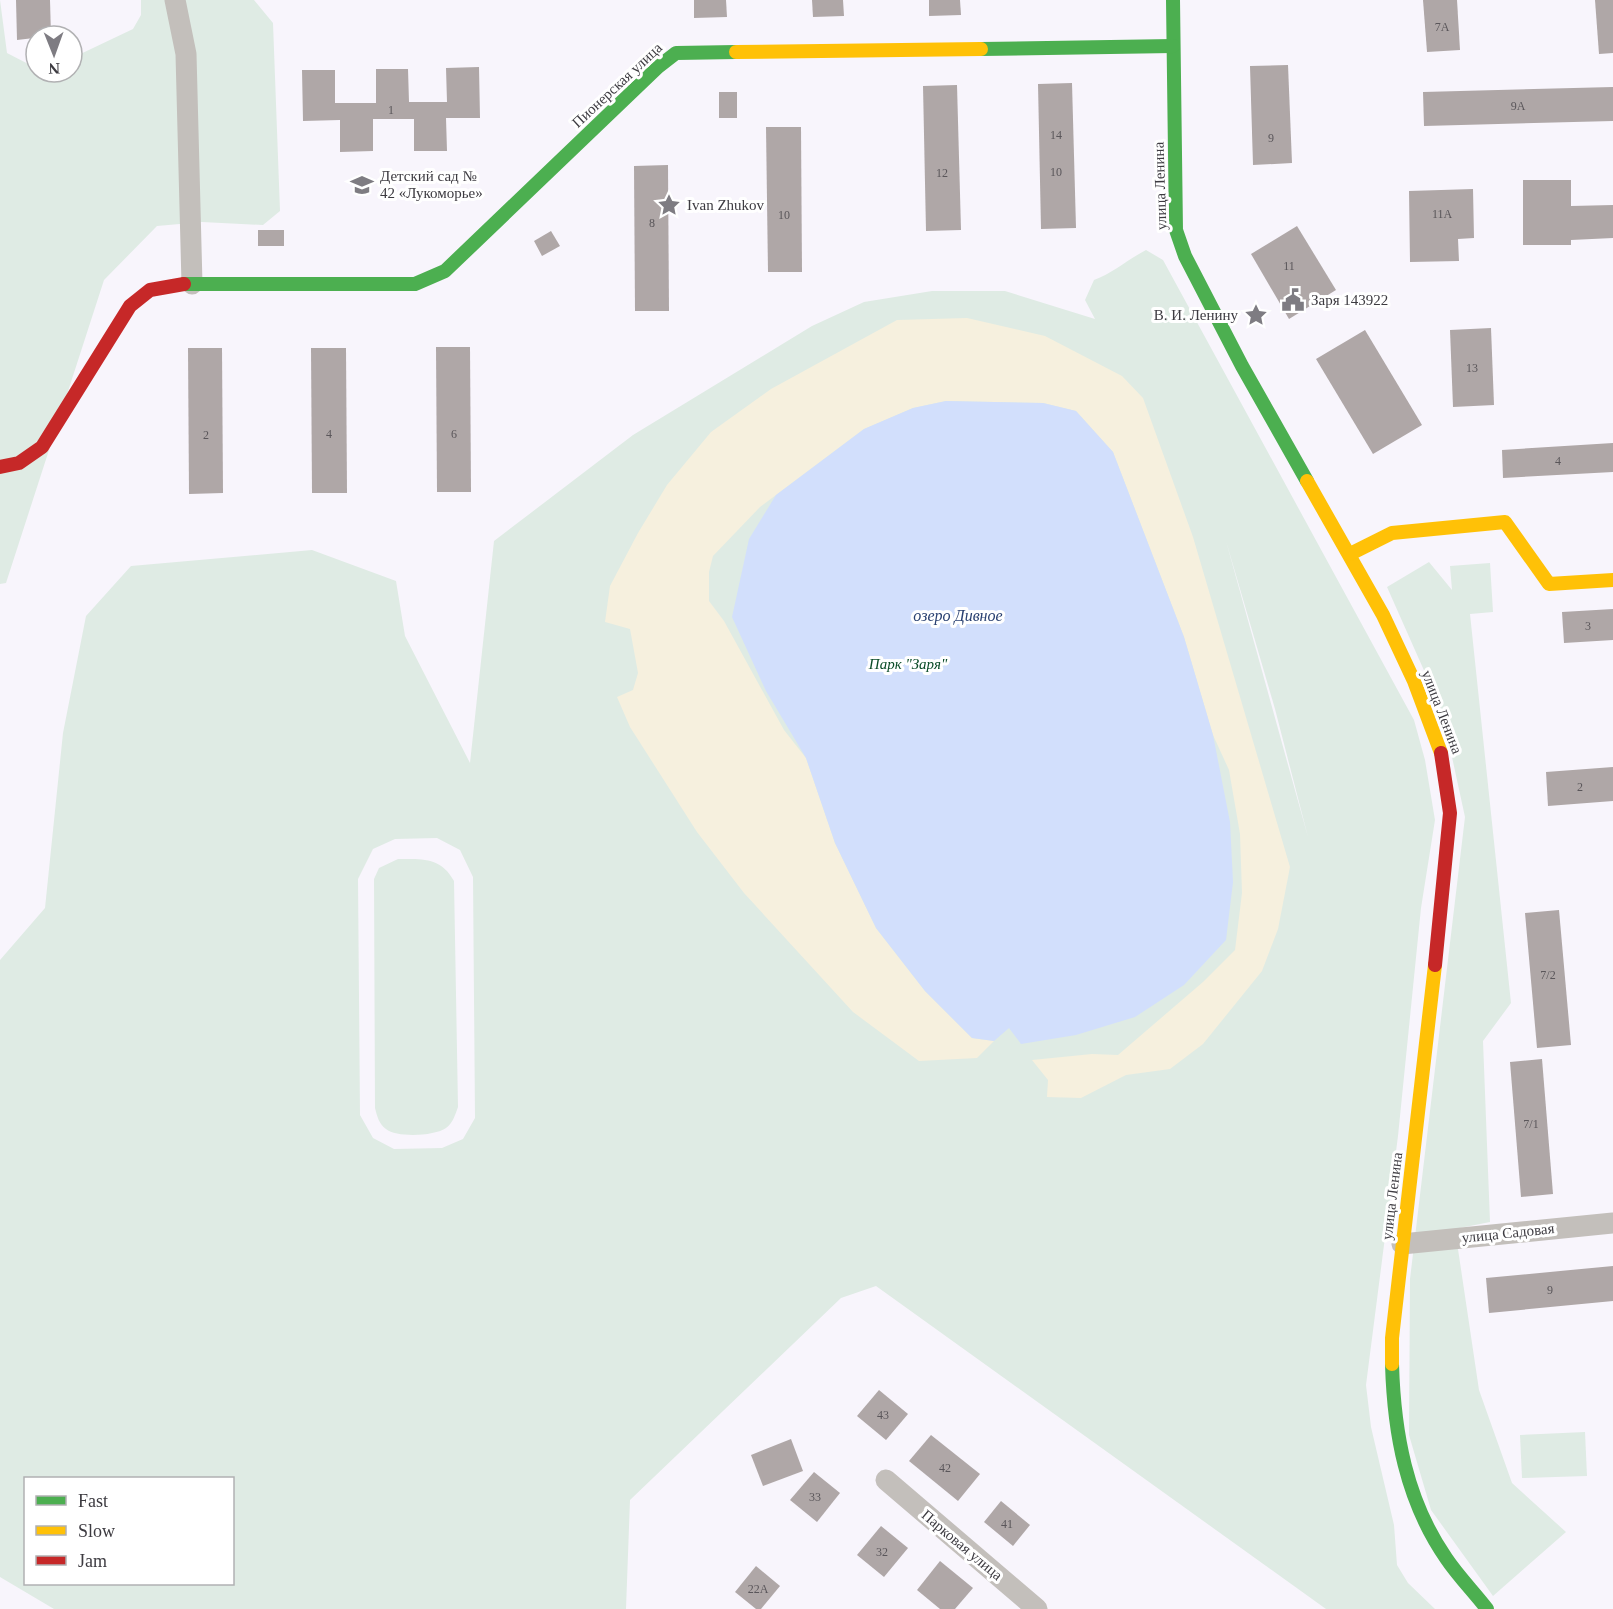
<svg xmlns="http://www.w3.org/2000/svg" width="1613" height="1609" font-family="Georgia,serif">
	<rect width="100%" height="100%" fill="#f8f5fc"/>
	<!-- green -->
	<g fill="#dfebe4" fill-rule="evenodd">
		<path d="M0,0l7,53 29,15v4h36v-14l61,-29 8,-14v-15h113l19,23 7,188 -17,14 -61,-3 -45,4 -53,54 -98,303 -6,1z"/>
		<path d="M1146,250l17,10 251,460 11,40 10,60 -14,88 -23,228 -32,249 5,42 23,98 3,40 11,18 27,26h-109l-450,-323 -35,12 -211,202 -4,109h-572l-54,-32v-617l45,-52 18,-175 23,-117 45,-50 181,-16 84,31 9,55 65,127 24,-222 139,-106 179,-109 52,-24 68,-11h73l90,28 -10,-19 9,-20c19,-7 33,-20 52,-30zM1226,541l49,168 33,128zM437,838l23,12 13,27 2,241 -12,21 -21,9 -48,1 -21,-11 -13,-23 -2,-236 15,-30 22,-10zM26,1478h206v106h-206z"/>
		<path d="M1429,562l23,28 -2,-24 40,-3 3,49 -23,2 41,389 -28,38 7,181 -35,7 24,161 33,93 54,49 -73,64 -62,-86 -22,-75 1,-156 55,-462 -23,-106 -55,-124z"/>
		<path d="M398,859c24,0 43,-2 56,22l4,226c-3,8 -5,16 -12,21 -11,8 -49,10 -60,1 -7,-5 -9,-13 -11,-21l-1,-229 5,-11z"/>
		<path d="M1585,1432l2,44 -65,2 -2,-43z"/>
	</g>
	<!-- sand -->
	<path fill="#f6f0de" d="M967,318l78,18 77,40 21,22 50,139 97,330 -12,62 -16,42 -59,73 -33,25 -44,6 -45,23 -34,-1 1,-17 -16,-20 60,-6 26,1 85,-73 32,-32 7,-57 -2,-59 -11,-64 -16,-35 -29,-98 -71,-185 -37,-41 -33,-8 -97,-2 -33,7 -49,21 -104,78 -47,49 -4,16v29l15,20 60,109 22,28 29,85 41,85 49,63 47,47 22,3 -17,17 -58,3 -66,-49 -109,-119 -47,-61 -67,-105 -13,-30 16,-7 5,-17 -8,-44 -25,-7 5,-36 28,-53 29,-48 44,-53 60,-43 126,-69z"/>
	<!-- water -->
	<path fill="#d2dffc" d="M946,401l97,2 33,8 37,41 71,185 29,98 17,87 3,60 -7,58 -42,45 -49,32 -59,18 -55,9 -12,-16 -15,13 -22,-3 -47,-47 -49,-63 -41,-85 -29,-85 -40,-67 -34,-74 17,-78 27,-44 88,-66 49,-21z"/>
	<!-- building -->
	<g fill="#afa7a7">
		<path d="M16,0h34l1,36 -34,4z"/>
		<path d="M694,0h32l1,17 -33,1z"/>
		<path d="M812,0h31l1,16 -31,1z"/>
		<path d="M929,0h31l1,15 -32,1z"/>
		<path d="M1423,0h34l3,50 -33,2z"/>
		<path d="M1595,0h18v53l-14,1z"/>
		<path d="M1288,65l4,98 -39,2 -3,-99z"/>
		<path d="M479,67l1,51h-34l1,33h-33v-32h-41v32l-33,1v-32l-37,1 -1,-51h33v33h41v-34h32l1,33h38l-1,-34z"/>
		<path d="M1072,83l4,145 -35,1 -3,-145z"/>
		<path d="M957,85l4,145 -35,1 -3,-145z"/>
		<path d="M1613,87v34l-189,5 -1,-34z"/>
		<rect x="719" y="92" width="18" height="26"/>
		<path d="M766,127h35l1,145h-34z"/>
		<path d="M668,165l1,146h-34l-1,-145z"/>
		<path d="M1523,180h48v26l42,-1v33l-42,2v5h-48z"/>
		<path d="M1473,189l1,49 -16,1 1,22 -49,1 -1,-71z"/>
		<path d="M1297,226l39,64 -47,29 -38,-65z"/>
		<rect x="258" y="230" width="26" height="16"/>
		<path d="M551,231l9,15 -18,10 -8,-15z"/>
		<path d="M1491,328l3,77 -41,2 -3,-77z"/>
		<path d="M1365,330l57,95 -49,29 -57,-95z"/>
		<path d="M436,347h34l1,145h-34z"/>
		<path d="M188,348h34l1,145 -34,1z"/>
		<path d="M311,348h35l1,145h-35z"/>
		<path d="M1613,443v29l-110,6 -1,-28z"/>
		<path d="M1613,609v31l-49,3 -2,-31z"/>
		<path d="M1613,767v34l-65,5 -2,-34z"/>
		<path d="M1559,910l12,135 -34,3 -12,-135z"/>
		<path d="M1542,1059l11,135 -32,3 -11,-135z"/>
		<path d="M1613,1266v35l-124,12 -3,-35z"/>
		<path d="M879,1390l29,24 -22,26 -29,-24z"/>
		<path d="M931,1435l49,39 -22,27 -49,-40z"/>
		<path d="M791,1439l12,32 -40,15 -12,-31z"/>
		<path d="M814,1472l26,21 -23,29 -27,-22z"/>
		<path d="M1001,1501l29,24 -17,21 -29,-24z"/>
		<path d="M881,1526l27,22 -24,29 -27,-22z"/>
		<path d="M940,1561l33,27 -18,21h-15l-23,-19z"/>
		<path d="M756,1566l24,20 -19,23h-5l-21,-17z"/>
	</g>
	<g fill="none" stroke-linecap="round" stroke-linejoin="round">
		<!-- street -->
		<g stroke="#c3bfbb" stroke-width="21">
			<path d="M175,0l11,54 6,230"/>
			<path d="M1402,1244l211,-21"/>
			<path d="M886,1480l151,129"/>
		</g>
		<!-- fast -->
		<g stroke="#4caf50" stroke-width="14">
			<path d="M1173,0l3,230 9,26 57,110 65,115"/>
			<path d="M981,49l192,-3"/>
			<path d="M184,284h231l30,-13 213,-204 18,-14 60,-1"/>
			<path d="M1392,1364c2,69 14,136 54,194 12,18 28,34 41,51"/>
		</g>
		<!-- slow -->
		<g stroke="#ffc107" stroke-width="14">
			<path d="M736,52l245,-3"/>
			<path d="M1307,481l76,134 31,66 27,72"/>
			<path d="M1350,554l42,-21 113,-11 44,62 64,-4"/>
			<path d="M1392,1364v-26l43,-373"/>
		</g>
		<!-- jam -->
		<g stroke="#c62828" stroke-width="14">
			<path d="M0,467l19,-4 23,-16 88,-141 20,-16 34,-6"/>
			<path d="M1435,965l15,-152 -9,-60"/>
		</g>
	</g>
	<!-- icons -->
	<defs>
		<g id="school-bare" transform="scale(1.8)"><path d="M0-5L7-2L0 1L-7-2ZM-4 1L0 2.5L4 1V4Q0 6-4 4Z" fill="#7e7c82" stroke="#fff" stroke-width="2.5" paint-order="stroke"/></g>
		<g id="sight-bare" transform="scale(1.8)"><path d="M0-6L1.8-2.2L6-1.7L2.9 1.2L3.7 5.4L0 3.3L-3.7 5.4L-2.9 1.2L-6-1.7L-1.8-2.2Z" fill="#7e7c82" stroke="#fff" stroke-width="2.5" paint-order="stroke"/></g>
		<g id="civic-bare" transform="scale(1.8)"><path d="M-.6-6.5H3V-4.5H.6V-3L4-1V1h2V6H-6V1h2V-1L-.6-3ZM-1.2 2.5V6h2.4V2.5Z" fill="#7e7c82" stroke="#fff" stroke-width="2.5" paint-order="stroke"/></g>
	</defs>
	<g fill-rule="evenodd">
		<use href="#school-bare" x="362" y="185"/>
		<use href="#sight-bare" x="669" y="205"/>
		<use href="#civic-bare" x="1293" y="300"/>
		<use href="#sight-bare" x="1256" y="315"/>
	</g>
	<g text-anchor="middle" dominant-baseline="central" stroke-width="6" stroke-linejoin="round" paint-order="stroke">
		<!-- number labels -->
		<g font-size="12" fill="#5a565a">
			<text x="1442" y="27">7А</text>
			<text x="1518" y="106">9А</text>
			<text x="391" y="110">1</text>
			<text x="1056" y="135">14</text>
			<text x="1271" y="138">9</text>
			<text x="1056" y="172">10</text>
			<text x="942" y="173">12</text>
			<text x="1442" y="214">11А</text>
			<text x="784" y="215">10</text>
			<text x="652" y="223">8</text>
			<text x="1289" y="266">11</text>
			<text x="1472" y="368">13</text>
			<text x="329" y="434">4</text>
			<text x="454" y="434">6</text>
			<text x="206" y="435">2</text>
			<text x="1558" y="461">4</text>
			<text x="1588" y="626">3</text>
			<text x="1580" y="787">2</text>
			<text x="1548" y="975">7/2</text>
			<text x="1531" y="1124">7/1</text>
			<text x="1550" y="1290">9</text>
			<text x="883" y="1415">43</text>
			<text x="945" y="1468">42</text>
			<text x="815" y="1497">33</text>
			<text x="1007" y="1524">41</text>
			<text x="882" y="1552">32</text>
			<text x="758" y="1589">22А</text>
		</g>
		<!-- street labels -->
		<g font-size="15" fill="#3d3b41" stroke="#fff">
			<text transform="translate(617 85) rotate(-43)">Пионерская улица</text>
			<text transform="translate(1160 186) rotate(-92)">улица Ленина</text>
			<text transform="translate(1442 712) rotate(69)">улица Ленина</text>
			<text transform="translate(1392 1196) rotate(-83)">улица Ленина</text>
			<text transform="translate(1508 1233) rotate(-6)">улица Садовая</text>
			<text transform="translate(962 1545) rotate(40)">Парковая улица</text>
		</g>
		<!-- poi labels -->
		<g font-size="15" fill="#3d3b41" stroke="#fff" text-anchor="start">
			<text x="380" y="176">Детский сад №<tspan x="380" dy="17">42 «Лукоморье»</tspan></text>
			<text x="687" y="205">Ivan Zhukov</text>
			<text x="1311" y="300">Заря 143922</text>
			<text x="1238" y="315" text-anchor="end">В. И. Ленину</text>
		</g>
		<!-- park labels -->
		<g font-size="15" font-style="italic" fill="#0a4b27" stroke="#fff">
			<text x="908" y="664">Парк "Заря"</text>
		</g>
		<!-- water labels -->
		<g font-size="16" font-style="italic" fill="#294071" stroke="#fff">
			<text x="958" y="615">озеро Дивное</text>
		</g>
	</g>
	<!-- legend -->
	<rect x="24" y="1477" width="210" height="108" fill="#ffffff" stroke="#b1b1b3" stroke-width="1.5"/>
	<rect x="36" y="1496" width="30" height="9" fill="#4caf50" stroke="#b1b1b3" stroke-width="1.5"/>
	<text x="78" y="1507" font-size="18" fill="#3d3b41">Fast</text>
	<rect x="36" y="1526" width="30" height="9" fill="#ffc107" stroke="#b1b1b3" stroke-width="1.5"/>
	<text x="78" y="1537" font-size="18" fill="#3d3b41">Slow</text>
	<rect x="36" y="1556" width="30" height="9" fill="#c62828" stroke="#b1b1b3" stroke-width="1.5"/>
	<text x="78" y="1567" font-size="18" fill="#3d3b41">Jam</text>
	<!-- north arrow -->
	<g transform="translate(54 54) rotate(179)"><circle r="28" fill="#ffffff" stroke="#b1b1b3" stroke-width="1.5"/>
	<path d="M0-4.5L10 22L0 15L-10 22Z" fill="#7e7c82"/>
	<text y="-9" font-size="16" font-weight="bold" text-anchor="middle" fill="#3d3b41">N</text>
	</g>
</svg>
